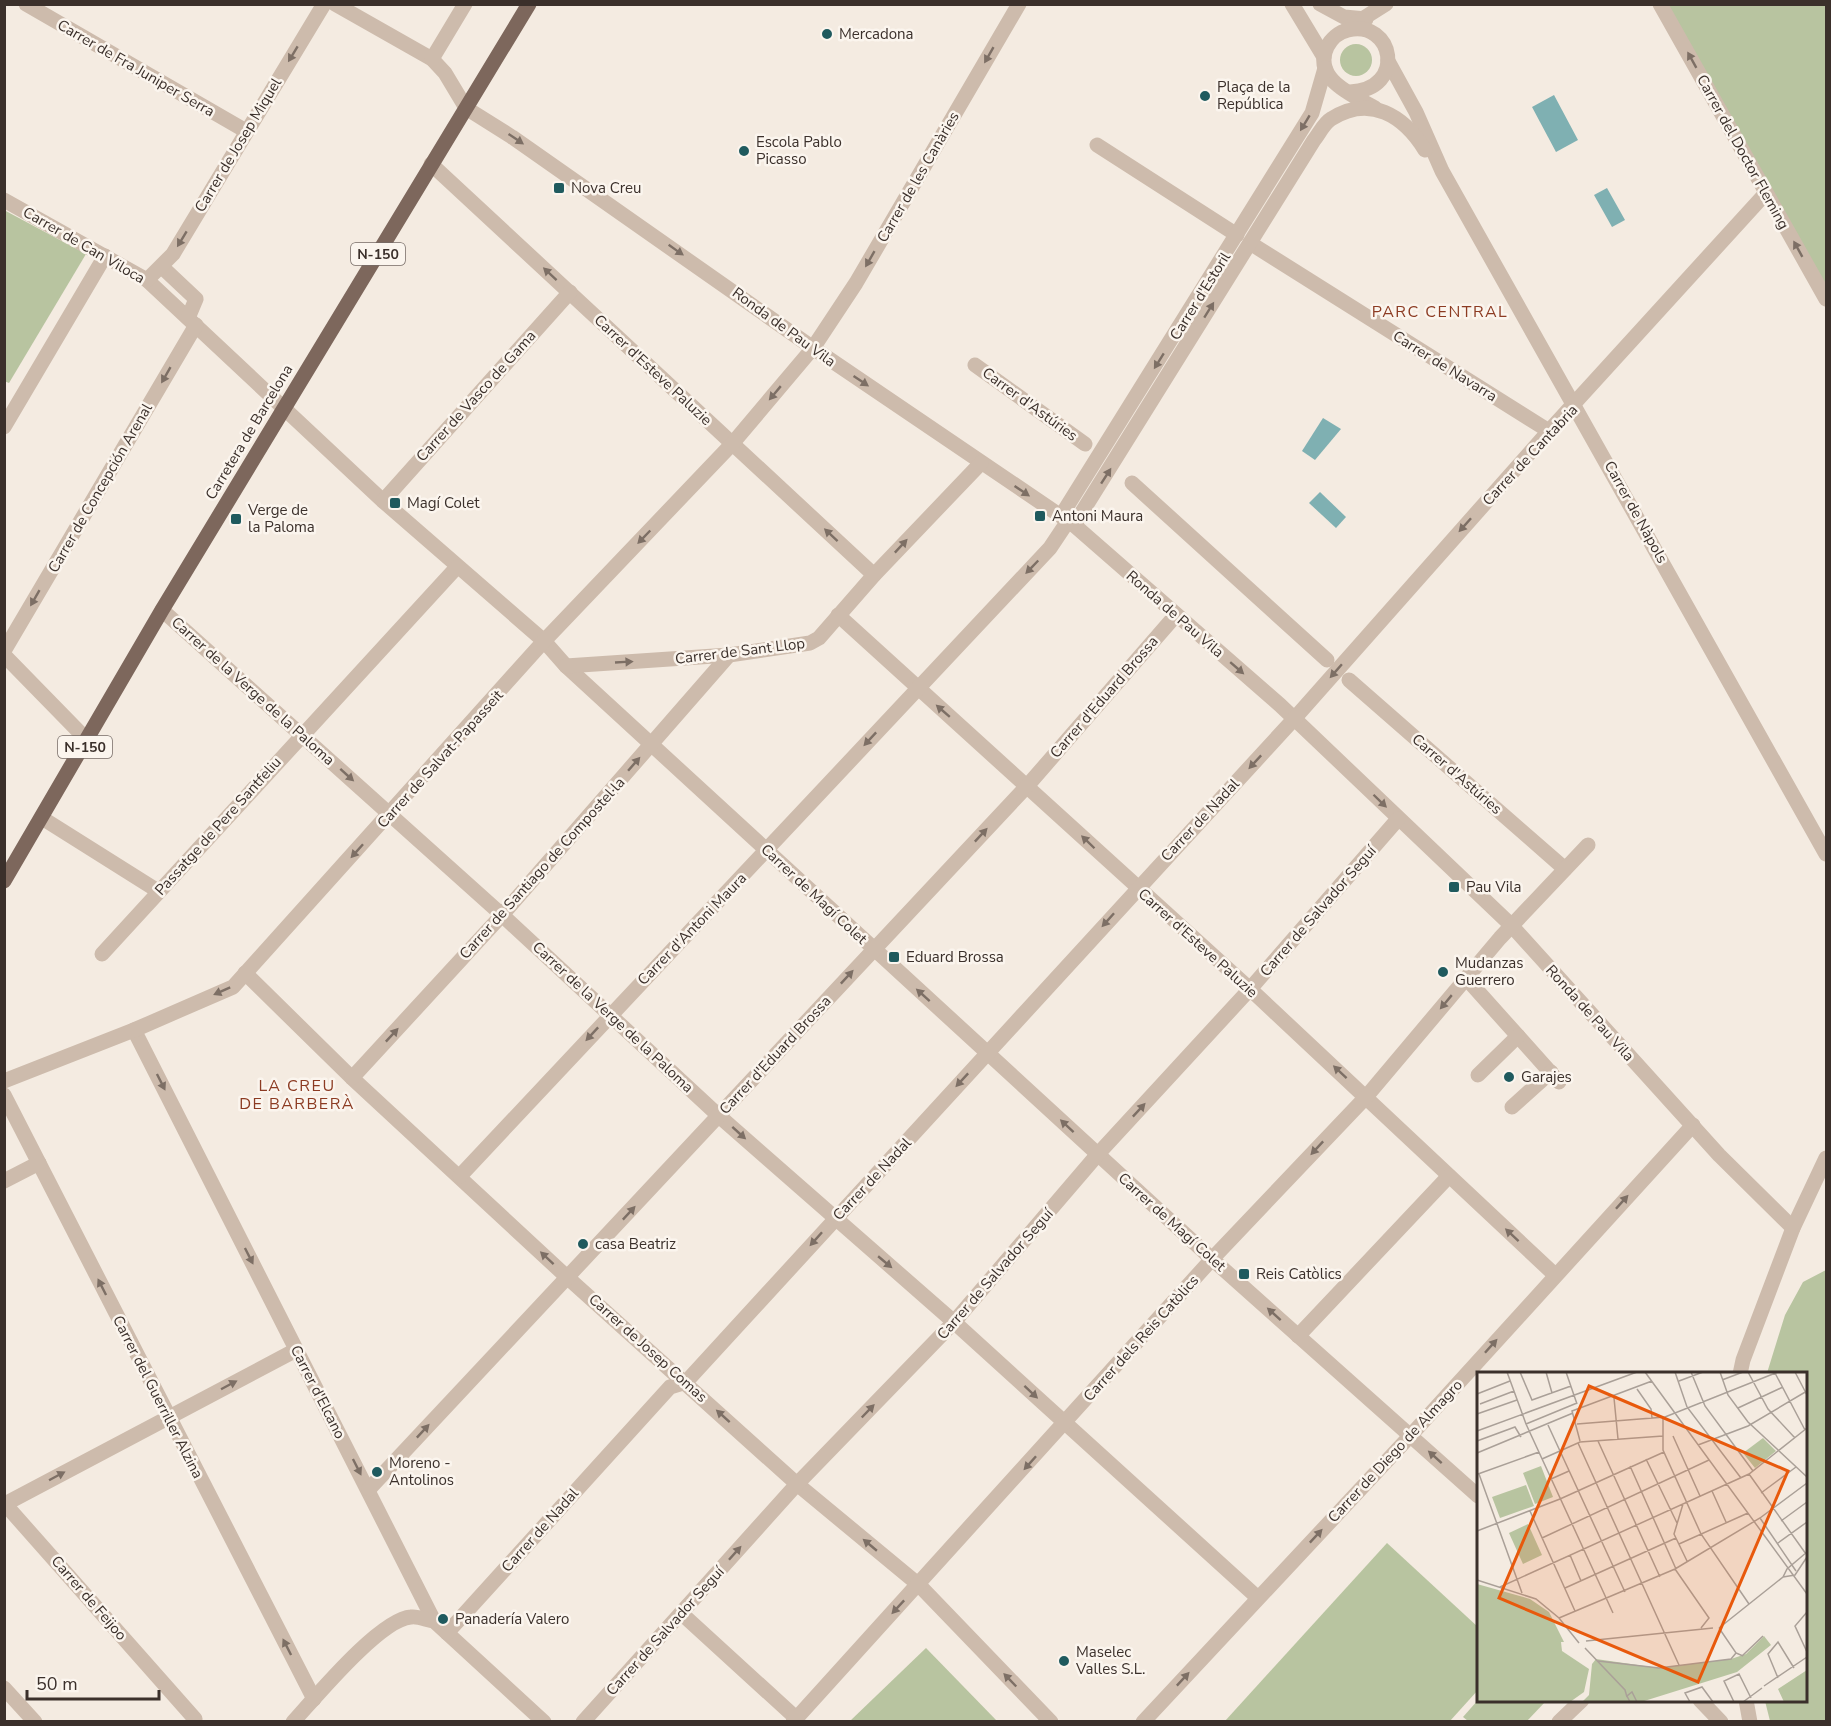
<svg xmlns="http://www.w3.org/2000/svg" width="1831" height="1726" font-family="'Nunito Sans',sans-serif">
	<rect width="100%" height="100%" fill="#f4ebe1"/>
	<!-- green -->
	<g fill="#b8c4a0">
		<path d="M1660,5h166v294z"/>
		<circle cx="1356" cy="60" r="16"/>
		<path d="M4,210l82,44 -77,129 -5,-2z"/>
		<path d="M1826,1270v451h-56l-5,-20 41,-1v-326l-39,-1 18,-58 18,-33z"/>
		<path d="M1387,1543l91,84v63l-28,31h-225z"/>
		<path d="M926,1648l71,73h-147z"/>
		<path d="M1478,1700l68,1 -19,20h-59l-5,-4z"/>
	</g>
	<!-- water -->
	<g fill="#7fb0b2">
		<path d="M1554,95l24,45 -22,12 -24,-45z"/>
		<path d="M1607,188l18,32 -13,7 -18,-32z"/>
		<path d="M1323,418l18,11 -26,31 -13,-9z"/>
		<path d="M1320,492l26,25 -10,11 -27,-25z"/>
	</g>
	<g fill="none" stroke-linecap="round" stroke-linejoin="round">
		<!-- street -->
		<g stroke="#cdbbac" stroke-width="15">
			<path d="M26,4l220,127"/>
			<path d="M335,4l97,55 13,14 21,35 46,29 301,211 261,177 206,180 231,220 208,230 74,73"/>
			<path d="M1292,4l32,53"/>
			<path d="M1320,4l24,13 22,2"/>
			<path d="M1660,4l166,295"/>
			<path d="M1348,28l38,-24"/>
			<path d="M432,59l33,-55"/>
			<path d="M1388,61l28,51 26,59 384,683"/>
			<path d="M1350,92c58,-3 43,-73 -2,-62 -9,2 -17,9 -21,17 -15,32 26,48 48,61"/>
			<path d="M1097,145l140,90"/>
			<path d="M431,164l443,411"/>
			<path d="M4,200l143,80 236,221 161,140 22,25 646,593 266,237"/>
			<path d="M1250,243l299,188"/>
			<path d="M162,267l34,32 -8,19"/>
			<path d="M147,280l26,-26 151,-250"/>
			<path d="M975,365l110,79"/>
			<path d="M4,427l101,-171"/>
			<path d="M1132,483l195,177"/>
			<path d="M383,501l187,-209"/>
			<path d="M1061,516l251,-403 13,-45"/>
			<path d="M1074,525l240,-385c5,-6 10,-17 17,-21 39,-25 73,-3 94,31"/>
			<path d="M162,610l340,305 217,201 235,206 304,276"/>
			<path d="M838,615l412,374 305,286"/>
			<path d="M4,651l192,-326"/>
			<path d="M4,655l84,86"/>
			<path d="M566,666l163,-11 81,-12 9,-5 55,-63 107,-112"/>
			<path d="M1349,680l216,189"/>
			<path d="M42,818l116,73"/>
			<path d="M102,954l355,-387"/>
			<path d="M245,973l107,105 216,200 229,206 122,101 132,137"/>
			<path d="M1466,978l93,104"/>
			<path d="M134,1030l300,591 110,101"/>
			<path d="M1478,1075l40,-39"/>
			<path d="M352,1078l150,-163 227,-260"/>
			<path d="M4,1081l130,-51 99,-43 311,-346 188,-197 81,-96 43,-65 163,-279"/>
			<path d="M4,1095l310,604"/>
			<path d="M1512,1107l39,-35"/>
			<path d="M460,1176l590,-628 18,-27"/>
			<path d="M4,1181l35,-18"/>
			<path d="M1298,1336l151,-160"/>
			<path d="M1740,1374l3,-14 50,-132 33,-70"/>
			<path d="M369,1489l659,-704 148,-170"/>
			<path d="M4,1503l191,216 -1,3"/>
			<path d="M5,1504l291,-154"/>
			<path d="M681,1613l115,105"/>
			<path d="M447,1633l223,-246 16,-5 608,-663 255,-288 217,-238"/>
			<path d="M4,1688l31,34"/>
			<path d="M1700,1700l21,22"/>
			<path d="M1746,1700l4,22"/>
			<path d="M293,1722c22,-24 87,-103 118,-105 7,-1 16,3 23,4"/>
			<path d="M583,1722l214,-238 157,-162 144,-168 152,-165 148,-170"/>
			<path d="M793,1722l419,-463 154,-162 134,-159 88,-93"/>
			<path d="M1143,1722l268,-287 282,-310"/>
			<path d="M1559,1722l23,-22"/>
		</g>
		<!-- primary -->
		<path stroke="#7d675c" stroke-width="15" d="M4,881l158,-271 367,-606"/>
	</g>
	<!-- one-way arrows -->
	<defs><path id="oneway-solid" d="M-6-.8H1V-3.2L6.5 0L1 3.2V.8H-6Z" transform="scale(1.5)"/></defs>
	<g fill="#7d6f65">
		<use href="#oneway-solid" transform="translate(293 54) rotate(121)"/>
		<use href="#oneway-solid" transform="translate(989 55) rotate(120)"/>
		<use href="#oneway-solid" transform="translate(1692 60) rotate(-119)"/>
		<use href="#oneway-solid" transform="translate(1305 123) rotate(121)"/>
		<use href="#oneway-solid" transform="translate(516 139) rotate(34)"/>
		<use href="#oneway-solid" transform="translate(182 239) rotate(121)"/>
		<use href="#oneway-solid" transform="translate(1798 249) rotate(-119)"/>
		<use href="#oneway-solid" transform="translate(676 250) rotate(35)"/>
		<use href="#oneway-solid" transform="translate(870 259) rotate(120)"/>
		<use href="#oneway-solid" transform="translate(550 274) rotate(-137)"/>
		<use href="#oneway-solid" transform="translate(1209 310) rotate(-58)"/>
		<use href="#oneway-solid" transform="translate(1159 361) rotate(122)"/>
		<use href="#oneway-solid" transform="translate(166 375) rotate(120)"/>
		<use href="#oneway-solid" transform="translate(861 381) rotate(34)"/>
		<use href="#oneway-solid" transform="translate(775 393) rotate(130)"/>
		<use href="#oneway-solid" transform="translate(1106 476) rotate(-57)"/>
		<use href="#oneway-solid" transform="translate(1022 491) rotate(34)"/>
		<use href="#oneway-solid" transform="translate(1465 525) rotate(132)"/>
		<use href="#oneway-solid" transform="translate(831 535) rotate(-137)"/>
		<use href="#oneway-solid" transform="translate(644 537) rotate(134)"/>
		<use href="#oneway-solid" transform="translate(901 546) rotate(-47)"/>
		<use href="#oneway-solid" transform="translate(1032 567) rotate(134)"/>
		<use href="#oneway-solid" transform="translate(35 598) rotate(120)"/>
		<use href="#oneway-solid" transform="translate(624 662) rotate(-3)"/>
		<use href="#oneway-solid" transform="translate(1237 668) rotate(41)"/>
		<use href="#oneway-solid" transform="translate(1336 671) rotate(131)"/>
		<use href="#oneway-solid" transform="translate(943 711) rotate(-139)"/>
		<use href="#oneway-solid" transform="translate(870 739) rotate(133)"/>
		<use href="#oneway-solid" transform="translate(1255 762) rotate(133)"/>
		<use href="#oneway-solid" transform="translate(634 764) rotate(-49)"/>
		<use href="#oneway-solid" transform="translate(347 775) rotate(42)"/>
		<use href="#oneway-solid" transform="translate(1380 801) rotate(44)"/>
		<use href="#oneway-solid" transform="translate(981 835) rotate(-47)"/>
		<use href="#oneway-solid" transform="translate(1088 842) rotate(-136)"/>
		<use href="#oneway-solid" transform="translate(357 851) rotate(132)"/>
		<use href="#oneway-solid" transform="translate(1108 920) rotate(132)"/>
		<use href="#oneway-solid" transform="translate(847 977) rotate(-47)"/>
		<use href="#oneway-solid" transform="translate(222 991) rotate(156)"/>
		<use href="#oneway-solid" transform="translate(923 995) rotate(-138)"/>
		<use href="#oneway-solid" transform="translate(1446 1002) rotate(130)"/>
		<use href="#oneway-solid" transform="translate(592 1034) rotate(133)"/>
		<use href="#oneway-solid" transform="translate(392 1035) rotate(-47)"/>
		<use href="#oneway-solid" transform="translate(1340 1072) rotate(-137)"/>
		<use href="#oneway-solid" transform="translate(962 1080) rotate(133)"/>
		<use href="#oneway-solid" transform="translate(161 1082) rotate(63)"/>
		<use href="#oneway-solid" transform="translate(1139 1110) rotate(-47)"/>
		<use href="#oneway-solid" transform="translate(1067 1126) rotate(-137)"/>
		<use href="#oneway-solid" transform="translate(739 1133) rotate(42)"/>
		<use href="#oneway-solid" transform="translate(1317 1148) rotate(133)"/>
		<use href="#oneway-solid" transform="translate(1622 1202) rotate(-48)"/>
		<use href="#oneway-solid" transform="translate(629 1213) rotate(-47)"/>
		<use href="#oneway-solid" transform="translate(1512 1235) rotate(-137)"/>
		<use href="#oneway-solid" transform="translate(816 1239) rotate(132)"/>
		<use href="#oneway-solid" transform="translate(249 1256) rotate(63)"/>
		<use href="#oneway-solid" transform="translate(547 1258) rotate(-137)"/>
		<use href="#oneway-solid" transform="translate(885 1262) rotate(40)"/>
		<use href="#oneway-solid" transform="translate(102 1287) rotate(-117)"/>
		<use href="#oneway-solid" transform="translate(1274 1314) rotate(-138)"/>
		<use href="#oneway-solid" transform="translate(1491 1346) rotate(-48)"/>
		<use href="#oneway-solid" transform="translate(229 1385) rotate(-28)"/>
		<use href="#oneway-solid" transform="translate(1031 1392) rotate(43)"/>
		<use href="#oneway-solid" transform="translate(868 1411) rotate(-46)"/>
		<use href="#oneway-solid" transform="translate(723 1416) rotate(-138)"/>
		<use href="#oneway-solid" transform="translate(423 1431) rotate(-47)"/>
		<use href="#oneway-solid" transform="translate(1435 1457) rotate(-138)"/>
		<use href="#oneway-solid" transform="translate(1030 1463) rotate(132)"/>
		<use href="#oneway-solid" transform="translate(357 1467) rotate(63)"/>
		<use href="#oneway-solid" transform="translate(57 1476) rotate(-28)"/>
		<use href="#oneway-solid" transform="translate(1316 1536) rotate(-47)"/>
		<use href="#oneway-solid" transform="translate(870 1545) rotate(-140)"/>
		<use href="#oneway-solid" transform="translate(735 1553) rotate(-48)"/>
		<use href="#oneway-solid" transform="translate(898 1607) rotate(133)"/>
		<use href="#oneway-solid" transform="translate(287 1647) rotate(-117)"/>
		<use href="#oneway-solid" transform="translate(1183 1679) rotate(-47)"/>
		<use href="#oneway-solid" transform="translate(1010 1680) rotate(-134)"/>
	</g>
	<!-- markers -->
	<g fill="#1f5a5e" stroke="#fbf5ee" stroke-width="2">
		<circle cx="827" cy="34" r="6"/>
		<circle cx="1205" cy="96" r="6"/>
		<circle cx="744" cy="151" r="6"/>
		<rect x="553" y="182" width="12" height="12" rx="3"/>
		<rect x="389" y="497" width="12" height="12" rx="3"/>
		<rect x="1034" y="510" width="12" height="12" rx="3"/>
		<rect x="230" y="513" width="12" height="12" rx="3"/>
		<rect x="1448" y="881" width="12" height="12" rx="3"/>
		<rect x="888" y="951" width="12" height="12" rx="3"/>
		<circle cx="1443" cy="972" r="6"/>
		<circle cx="1509" cy="1077" r="6"/>
		<circle cx="583" cy="1244" r="6"/>
		<rect x="1238" y="1268" width="12" height="12" rx="3"/>
		<circle cx="377" cy="1472" r="6"/>
		<circle cx="443" cy="1619" r="6"/>
		<circle cx="1064" cy="1661" r="6"/>
	</g>
	<g text-anchor="middle" dominant-baseline="central" stroke-width="5" stroke-linejoin="round" paint-order="stroke">
		<!-- shield labels -->
		<g fill="#fbf5ee" stroke="#756b66" stroke-width="1.5">
			<rect x="351" y="243" width="54" height="22" rx="4.5"/>
			<rect x="58" y="736" width="54" height="22" rx="4.5"/>
		</g>
		<g font-size="14" font-weight="bold" fill="#3b302b">
			<text x="378" y="254">N-150</text>
			<text x="85" y="747">N-150</text>
		</g>
		<!-- poi labels -->
		<g font-size="15" fill="#3b302b" stroke="#fbf5ee" text-anchor="start">
			<text x="839" y="34">Mercadona</text>
			<text x="1217" y="87">Plaça de la<tspan x="1217" dy="17">República</tspan></text>
			<text x="756" y="142">Escola Pablo<tspan x="756" dy="17">Picasso</tspan></text>
			<text x="571" y="188">Nova Creu</text>
			<text x="407" y="503">Magí Colet</text>
			<text x="248" y="510">Verge de<tspan x="248" dy="17">la Paloma</tspan></text>
			<text x="1052" y="516">Antoni Maura</text>
			<text x="1466" y="887">Pau Vila</text>
			<text x="906" y="957">Eduard Brossa</text>
			<text x="1455" y="963">Mudanzas<tspan x="1455" dy="17">Guerrero</tspan></text>
			<text x="1521" y="1077">Garajes</text>
			<text x="595" y="1244">casa Beatriz</text>
			<text x="1256" y="1274">Reis Catòlics</text>
			<text x="389" y="1463">Moreno -<tspan x="389" dy="17">Antolinos</tspan></text>
			<text x="455" y="1619">Panadería Valero</text>
			<text x="1076" y="1652">Maselec<tspan x="1076" dy="17">Valles S.L.</tspan></text>
		</g>
		<!-- street labels -->
		<g font-size="15" fill="#3b302b" stroke="#fbf5ee">
			<text transform="translate(136 68) rotate(30)">Carrer de Fra Juniper Serra</text>
			<text transform="translate(238 145) rotate(-59)">Carrer de Josep Miquel</text>
			<text transform="translate(1743 152) rotate(61)">Carrer del Doctor Fleming</text>
			<text transform="translate(918 177) rotate(-60)">Carrer de les Canàries</text>
			<text transform="translate(84 245) rotate(30)">Carrer de Can Viloca</text>
			<text transform="translate(1200 296) rotate(-58)">Carrer d'Estoril</text>
			<text transform="translate(784 327) rotate(36)">Ronda de Pau Vila</text>
			<text transform="translate(1445 366) rotate(32)">Carrer de Navarra</text>
			<text transform="translate(653 370) rotate(43)">Carrer d'Esteve Paluzie</text>
			<text transform="translate(476 396) rotate(-48)">Carrer de Vasco de Gama</text>
			<text transform="translate(1030 404) rotate(36)">Carrer d'Astúries</text>
			<text transform="translate(249 432) rotate(-59)">Carretera de Barcelona</text>
			<text transform="translate(1530 455) rotate(-47)">Carrer de Cantabria</text>
			<text transform="translate(100 488) rotate(-60)">Carrer de Concepción Arenal</text>
			<text transform="translate(1636 512) rotate(61)">Carrer de Nàpols</text>
			<text transform="translate(1175 614) rotate(41)">Ronda de Pau Vila</text>
			<text transform="translate(740 651) rotate(-7)">Carrer de Sant Llop</text>
			<text transform="translate(253 691) rotate(42)">Carrer de la Verge de la Paloma</text>
			<text transform="translate(1104 697) rotate(-49)">Carrer d'Eduard Brossa</text>
			<text transform="translate(440 759) rotate(-48)">Carrer de Salvat-Papasseit</text>
			<text transform="translate(1457 774) rotate(41)">Carrer d'Astúries</text>
			<text transform="translate(1200 820) rotate(-47)">Carrer de Nadal</text>
			<text transform="translate(218 826) rotate(-48)">Passatge de Pere Santfeliu</text>
			<text transform="translate(542 868) rotate(-48)">Carrer de Santiago de Compostel·la</text>
			<text transform="translate(814 894) rotate(43)">Carrer de Magí Colet</text>
			<text transform="translate(1318 911) rotate(-49)">Carrer de Salvador Seguí</text>
			<text transform="translate(692 929) rotate(-46)">Carrer d'Antoni Maura</text>
			<text transform="translate(1198 943) rotate(42)">Carrer d'Esteve Paluzie</text>
			<text transform="translate(1590 1013) rotate(48)">Ronda de Pau Vila</text>
			<text transform="translate(613 1017) rotate(43)">Carrer de la Verge de la Paloma</text>
			<text transform="translate(775 1055) rotate(-47)">Carrer d'Eduard Brossa</text>
			<text transform="translate(872 1179) rotate(-47)">Carrer de Nadal</text>
			<text transform="translate(1172 1222) rotate(42)">Carrer de Magí Colet</text>
			<text transform="translate(995 1274) rotate(-49)">Carrer de Salvador Seguí</text>
			<text transform="translate(1141 1338) rotate(-48)">Carrer dels Reis Catòlics</text>
			<text transform="translate(648 1348) rotate(42)">Carrer de Josep Comas</text>
			<text transform="translate(318 1392) rotate(63)">Carrer d'Elcano</text>
			<text transform="translate(158 1397) rotate(63)">Carrer del Guerriller Alzina</text>
			<text transform="translate(1395 1451) rotate(-47)">Carrer de Diego de Almagro</text>
			<text transform="translate(540 1530) rotate(-48)">Carrer de Nadal</text>
			<text transform="translate(89 1598) rotate(49)">Carrer de Feijoo</text>
			<text transform="translate(665 1631) rotate(-48)">Carrer de Salvador Seguí</text>
		</g>
		<!-- neighbourhood labels -->
		<g font-size="16" letter-spacing="1.5" fill="#8c3b22" stroke="#fbf5ee">
			<text x="1440" y="312">PARC CENTRAL</text>
			<text x="297" y="1086">LA CREU<tspan x="297" dy="18">DE BARBERÀ</tspan></text>
		</g>
	</g>
	<!-- overview -->
	<g transform="translate(1477 1372)">
		<rect width="330" height="330" fill="#f4ebe1"/>
		<path d="M286,66l13,13 -21,17 -12,-15zM64,94l12,31 -18,7 -12,-31zM49,113l8,21 -34,12 -8,-21zM51,152l14,31 -19,9 -14,-31zM0,212l53,15 19,13 15,30h-3l1,9 27,18 -5,23 -14,10h-93zM287,264l7,9 -34,27 -96,30h-59l7,-7 3,-31 4,-5 63,9 72,-9 15,-5zM330,298v32h-23l-6,-13z" fill="#b8c4a0"/>
		<path fill="none" stroke="#aaa098" stroke-width="1.5" d="M30,0l19,52 87,189M43,0l12,28 39,-14M69,0l6,21M89,0l11,32M168,0l162,222M198,0l12,35 54,71M214,0l14,34 48,65M243,0l8,23 20,27 59,55M271,0l20,37 27,29M318,0l12,23M298,1l30,57M245,8l21,-8M202,9l24,-9M160,17l14,20 1,9M0,22l33,-13M137,26l4,41M3,32l34,-13M261,36l45,-21M0,42l40,-14M186,46v32l38,84 48,70M49,52l51,-21M100,52l88,-7 113,-45M71,53l77,167M0,59l160,-59M196,64l27,60M0,69l38,-14 6,10M103,69l-8,-30 80,-30M121,69l62,136M101,71l101,222M221,73l50,-19 59,-35M0,81l96,-40M65,87l38,-17 83,-6M169,87l31,64M153,94l46,103M1,102l61,-22M2,102l43,119M272,102l57,80M74,107l18,-8M235,119l14,31M284,121l35,-26M206,132l-9,30 13,27M53,139l45,100M283,146l36,53M304,149l26,-19M0,159l83,-32 104,-47M65,166l167,-78M301,171l29,-21M202,172l69,-31M93,183l11,26M198,197l34,49 -8,10M306,205l12,-2 12,-18M0,208l59,19 23,19 20,25M23,215l249,-113 58,-46M88,216l111,-50M330,240l-12,14 12,26M82,246l116,-49 85,-51 47,-35M242,256l64,-51 4,-8 20,-17M242,256l17,25 7,3M109,269l127,-13M108,276l40,42 2,7M265,284l21,-20M121,289l61,7 72,-9 5,-6M301,306l-10,-24 10,-12 16,26M287,314l43,-29M153,330l-3,-6 5,-4 5,10M213,330l-5,-9 17,-6 11,15M257,330l-10,-21 15,-7 12,24M266,330l19,-14"/>
		<path fill="#e8590c" fill-opacity="0.15" stroke="#e8590c" stroke-width="3" d="M112,14l199,85 -90,211 -199,-84z"/>
		<rect width="330" height="330" fill="none" stroke="#3b302b" stroke-width="3"/>
	</g>
	<!-- border -->
	<rect width="1831" height="1726" fill="none" stroke="#3b302b" stroke-width="12"/>
	<!-- scale -->
	<path d="M27 1690v9h132v-9" fill="none" stroke="#3b302b" stroke-width="3"/>
	<text x="36" y="1690" font-size="18" fill="#3b302b" stroke="#fbf5ee" stroke-width="4.5" paint-order="stroke">50 m</text>
</svg>
